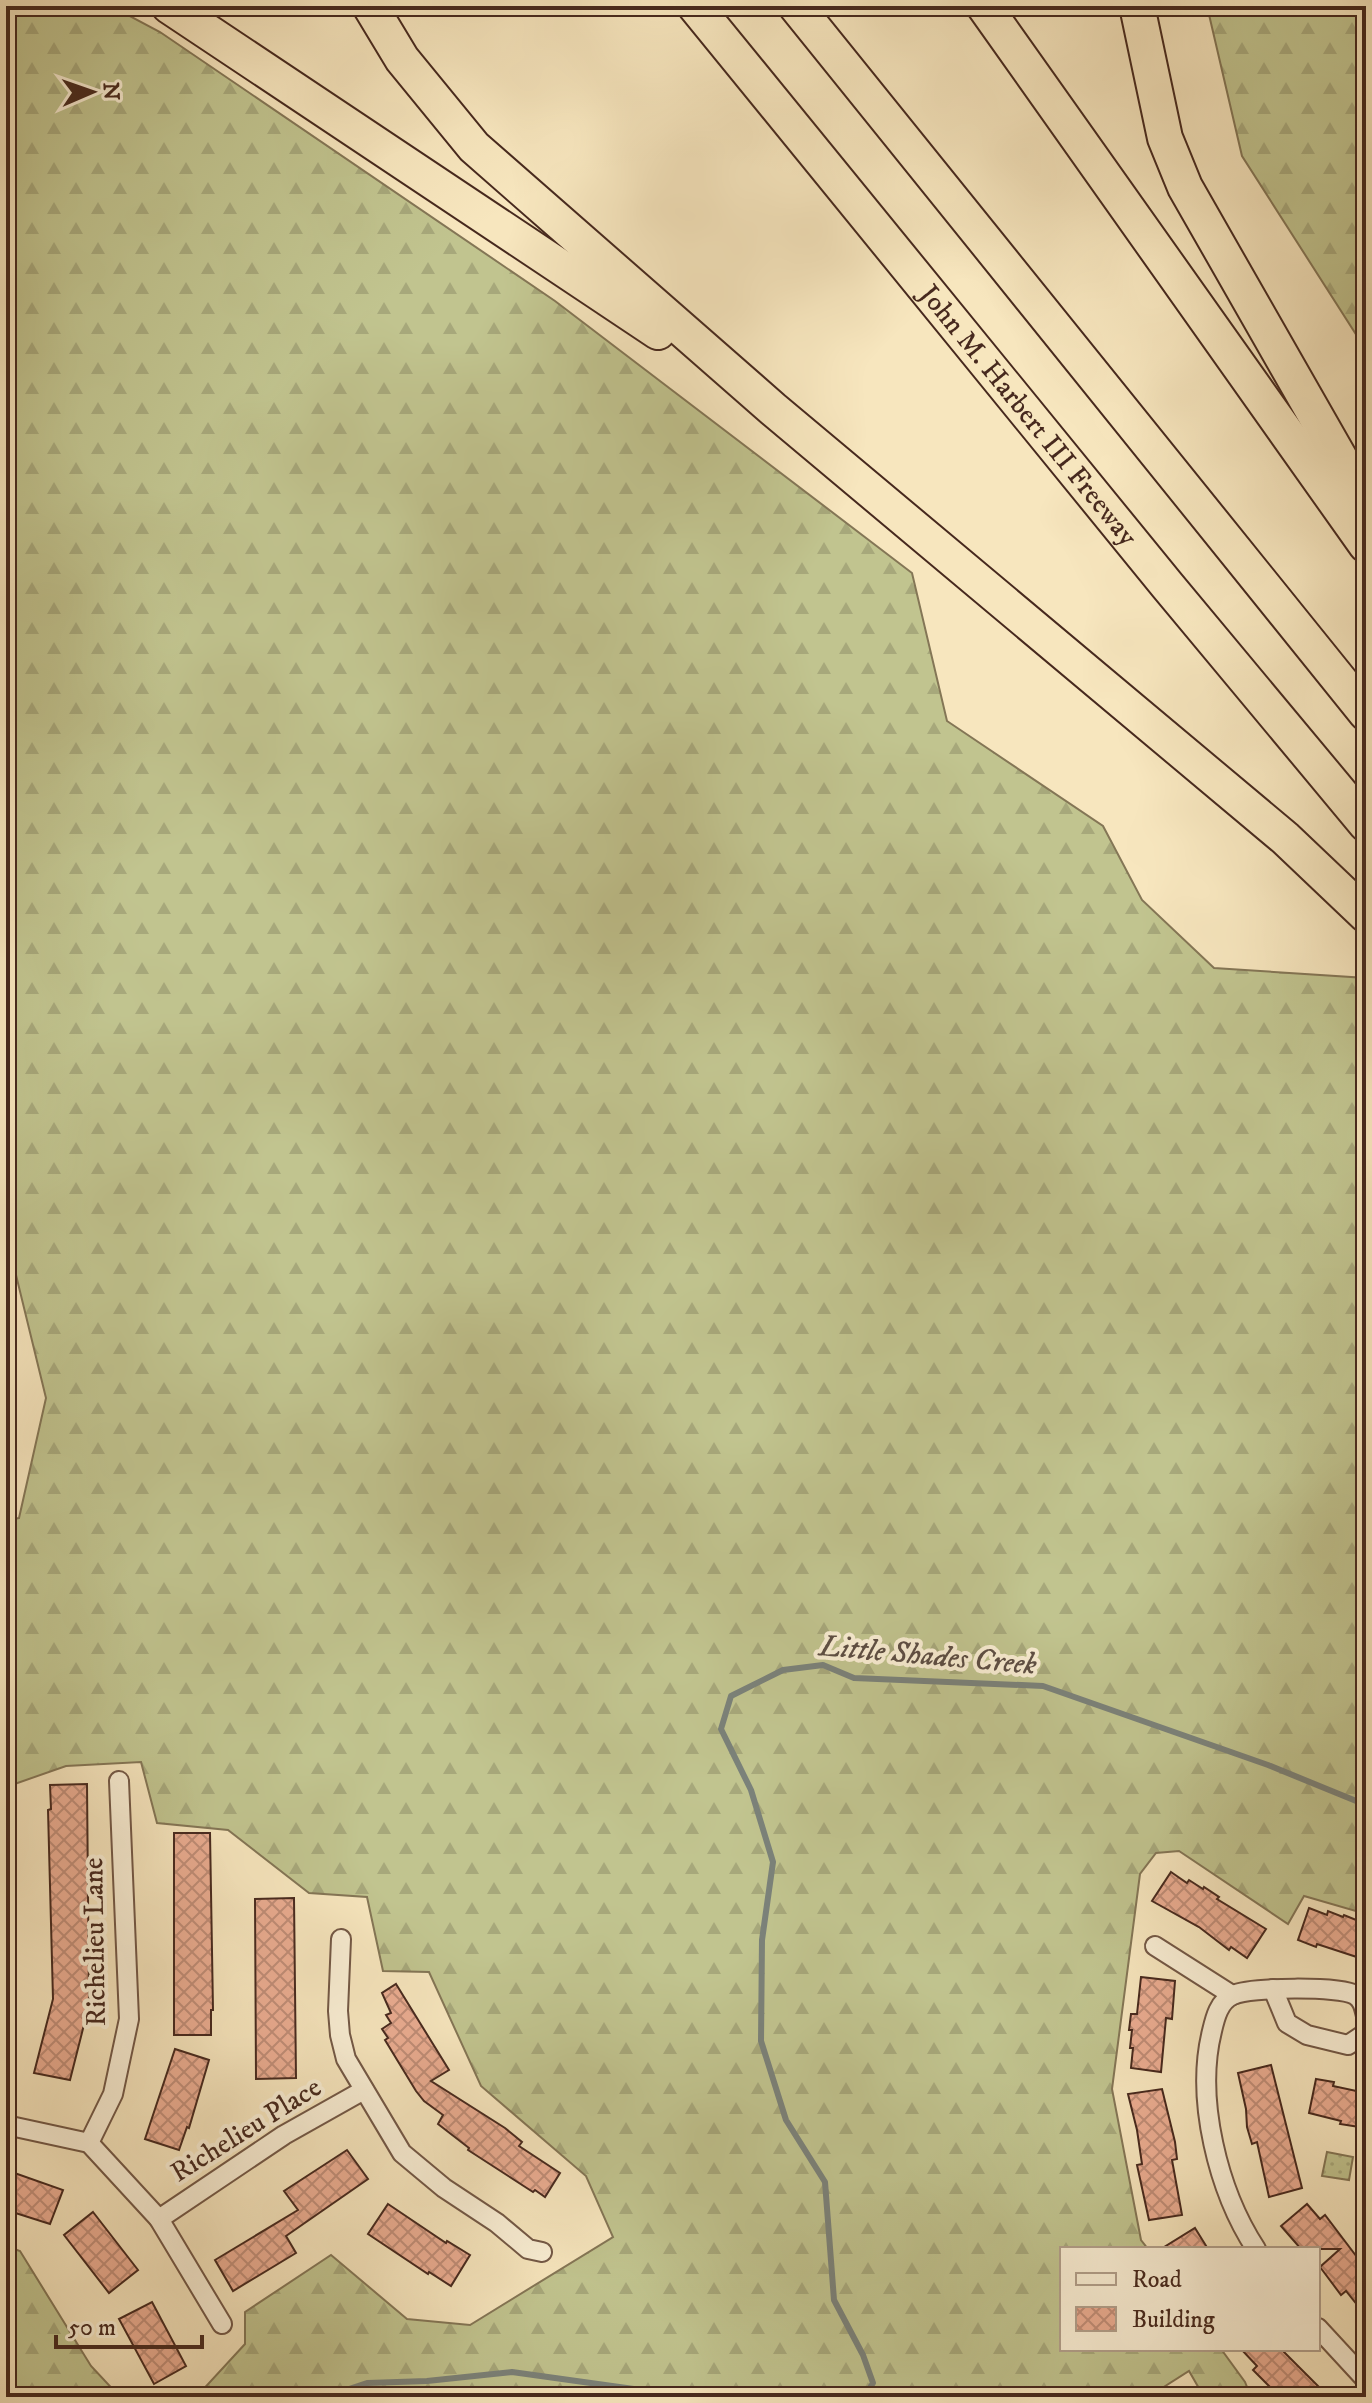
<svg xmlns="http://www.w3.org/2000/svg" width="1372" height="2403" font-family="'IM FELL DW Pica',serif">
	<defs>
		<pattern id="forest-firs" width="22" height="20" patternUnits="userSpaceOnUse" patternTransform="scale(2)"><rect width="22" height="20" fill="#c1c48f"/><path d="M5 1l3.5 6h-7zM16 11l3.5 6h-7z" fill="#a7a87b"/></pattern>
		<pattern id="cemetery-stones" width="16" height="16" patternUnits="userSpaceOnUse" patternTransform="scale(2)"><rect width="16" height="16" fill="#c1c48f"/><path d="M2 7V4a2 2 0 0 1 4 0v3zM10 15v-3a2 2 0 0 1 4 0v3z" fill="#a7a87b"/></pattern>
		<pattern id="park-dots" width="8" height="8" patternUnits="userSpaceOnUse" patternTransform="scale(2)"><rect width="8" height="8" fill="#c1c48f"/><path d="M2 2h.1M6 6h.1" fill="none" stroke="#a7a87b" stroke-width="1.8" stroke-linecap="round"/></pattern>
		<pattern id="building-cross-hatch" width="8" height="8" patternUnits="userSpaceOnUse" patternTransform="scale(2)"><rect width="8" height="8" fill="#ebad92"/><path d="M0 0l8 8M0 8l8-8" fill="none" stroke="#c08d77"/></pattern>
	</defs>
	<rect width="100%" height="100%" fill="#f7e6be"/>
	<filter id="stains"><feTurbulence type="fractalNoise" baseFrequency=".0025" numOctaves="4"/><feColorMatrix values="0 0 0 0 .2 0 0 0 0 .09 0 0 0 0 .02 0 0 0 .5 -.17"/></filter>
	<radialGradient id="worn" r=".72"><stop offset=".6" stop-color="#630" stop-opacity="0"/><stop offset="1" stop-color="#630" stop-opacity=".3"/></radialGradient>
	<!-- forest -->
	<g fill="url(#forest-firs)" stroke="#847656" stroke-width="2">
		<path d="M6,6h105l49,26 395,269 357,272 35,148 156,105 39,74 72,68 152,10v936l-62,-18 -16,28 -109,-73 -23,2 -16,21 -28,215 29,151 7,9h-86v100h159l24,33 6,15h-47l-15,-26 -41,26h-955l6,-3 46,-50v-32l86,-57 76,64 63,6 143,-88 -27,-61 -105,-90 -52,-114 -46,-1 -16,-74 -58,-4 -81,-63 -71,-7 -16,-61 -75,4 -60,21v-67l10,-35 -10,-23v-142l13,-2 27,-120 -40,-164z"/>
		<path d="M1207,6h159v344l-124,-194z"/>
		<path d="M6,2246l14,5 71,115 29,31h-114z"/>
	</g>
	<!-- cemetery -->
	<path fill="url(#cemetery-stones)" stroke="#847656" stroke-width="2" d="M6,1662l10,23 -10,35z"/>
	<!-- park -->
	<path fill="url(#park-dots)" stroke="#847656" stroke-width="2" d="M1327,2152l26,5 -4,23 -27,-4z"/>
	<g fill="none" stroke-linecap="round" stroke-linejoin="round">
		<!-- stream -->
		<g stroke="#7b827a" stroke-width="6">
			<path d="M325,2397l42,-14 60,-2 85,-9 179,25"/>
			<path d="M864,2397l9,-14 -10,-28 -29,-55 -9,-118 -39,-62 -25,-79 1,-101 11,-78 -22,-72 -30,-61 10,-33 52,-26 40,-5 31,13 189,8 225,79 98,40"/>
		</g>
	</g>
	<!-- building -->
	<g fill="url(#building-cross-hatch)" stroke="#47291e" stroke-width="2">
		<path d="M87,1784l2,221 -19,75 -36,-7 19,-74 -5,-189 3,-1 -1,-24z"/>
		<path d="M174,1833h36l3,177h-2v25h-37z"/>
		<path d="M1171,1872l16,11 2,-3 14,9 1,-2 15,10 -2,2 49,30 -19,29 -16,-11 -2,3 -30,-23 -47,-26z"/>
		<path d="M294,1898l2,180 -40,1 -1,-180z"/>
		<path d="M1309,1908l18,7 1,-4 15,6 1,-2 22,9v36l-49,-16 -1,3 -18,-7z"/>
		<path d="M1141,1977l34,4 -3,38 -6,-1 -5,54 -30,-4 2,-20h-3l2,-18h-3l2,-16h6z"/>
		<path d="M396,1984l53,86 -18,11 74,47 17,14 -3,4 41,27 -15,24 -10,-7 -2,2 -65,-42 1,-2 -31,-24 5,-9 -19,-14 -8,-10 -31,-51 3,-2 -6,-9 9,-6 -5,-8 5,-2 -9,-20z"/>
		<path d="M175,2049l34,11 -20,68 -2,-1 -8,23 -34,-11z"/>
		<path d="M1271,2065l31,123 -33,9 -12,-55 -5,2 -5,-17 -1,-18 -8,-36z"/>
		<path d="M1316,2079l18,3 -1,4 33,7v35l-26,-4 1,-3 -32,-8z"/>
		<path d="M1162,2089l13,53 2,17 -5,1 10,55 -33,5 -12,-55 5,-1 -5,-34 -9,-36z"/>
		<path d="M347,2150l21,29 -82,57 10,17 -63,38 -18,-31 83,-50 -14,-19z"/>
		<path d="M6,2170l57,20 -13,34 -44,-14z"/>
		<path d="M388,2204l58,39 1,-2 23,14 -19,31 -22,-14 -1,2 -60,-40z"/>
		<path d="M1307,2204l13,15 5,-4 41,54v47l-20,-25 -5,4 -21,-28 20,-18h-39l-20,-23z"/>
		<path d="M93,2212l45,58 -29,23 -45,-58z"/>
		<path d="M1195,2228l13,21h-47z"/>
		<path d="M152,2302l34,64 -32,18 -35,-65z"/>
		<path d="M1241,2349h40l48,48h-49l-27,-27 4,-4z"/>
	</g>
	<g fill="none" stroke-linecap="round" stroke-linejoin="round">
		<!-- street casing -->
		<g stroke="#735846" stroke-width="22">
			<g id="street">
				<path d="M341,1939l-3,72 2,24 6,24 56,94 42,35 53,35 31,26 14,3"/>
				<path d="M1155,1946l77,49"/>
				<path d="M1273,1989l14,34 20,12 41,10 18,-12v-10"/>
				<path d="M6,2125l83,18 70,76 63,105"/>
				<path d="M89,2143l24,-49 16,-75 -10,-238"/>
				<path d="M159,2219l125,-84 80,-45"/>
				<path d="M1256,2249c-38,-58 -61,-150 -44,-218 3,-13 7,-30 21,-36 17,-8 107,-9 122,0 8,5 9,13 11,21"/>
				<path d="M1318,2328l48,52"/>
			</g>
		</g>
		<!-- highway casing -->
		<g stroke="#47291e" stroke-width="38">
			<g id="highway">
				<path d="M169,6l489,326"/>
				<path d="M370,6l32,53 72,88 299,262 512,429 81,77"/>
				<path id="s1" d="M695,6l472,579 199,239"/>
				<path d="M796,6l570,707"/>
				<path d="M984,6l382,539"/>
				<path d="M1137,6l28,132 20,49 181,317"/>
			</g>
		</g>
		<!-- street -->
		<use href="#street" stroke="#faefd5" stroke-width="18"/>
		<!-- highway -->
		<use href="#highway" stroke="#f7e6be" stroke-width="34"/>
	</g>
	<g text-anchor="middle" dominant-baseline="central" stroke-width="8" stroke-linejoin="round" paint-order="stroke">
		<!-- street labels -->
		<g font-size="28" fill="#47291e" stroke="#faefd5">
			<text stroke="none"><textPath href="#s1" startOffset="528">John M. Harbert III Freeway</textPath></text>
			<text transform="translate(95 1942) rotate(-91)">Richelieu Lane</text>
			<text transform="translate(246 2130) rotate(-32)">Richelieu Place</text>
		</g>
		<!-- water labels -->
		<g font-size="30" font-style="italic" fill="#5d4e44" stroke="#faefd5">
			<text transform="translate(928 1656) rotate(5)">Little Shades Creek</text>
		</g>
	</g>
	<!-- margin -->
	<rect width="1372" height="2403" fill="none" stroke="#f7e6be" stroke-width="32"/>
	<rect x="8" y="8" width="1356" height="2387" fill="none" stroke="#47291e" stroke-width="4"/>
	<rect x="16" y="16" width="1340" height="2371" fill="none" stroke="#47291e" stroke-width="2"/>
	<!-- legend -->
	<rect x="1060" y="2247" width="260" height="104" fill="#faefd5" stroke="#b2a08c" stroke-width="2"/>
	<rect x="1076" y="2273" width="40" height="12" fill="#faefd5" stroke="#b2a08c" stroke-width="2"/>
	<text x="1132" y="2287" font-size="24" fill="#47291e">Road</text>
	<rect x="1076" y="2307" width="40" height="24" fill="url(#building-cross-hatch)" stroke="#b2a08c" stroke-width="2"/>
	<text x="1132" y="2327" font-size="24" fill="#47291e">Building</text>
	<!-- north arrow -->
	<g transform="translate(92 92) rotate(88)" stroke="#faefd5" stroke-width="6" paint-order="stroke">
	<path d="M0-6L14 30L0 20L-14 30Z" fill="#47291e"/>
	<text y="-12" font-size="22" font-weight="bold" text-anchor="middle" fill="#47291e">N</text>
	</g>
	<!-- scale -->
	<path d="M56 2335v12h146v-12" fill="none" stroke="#47291e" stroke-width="4"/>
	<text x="68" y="2335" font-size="24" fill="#47291e" stroke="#faefd5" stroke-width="6" paint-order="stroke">50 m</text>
	<rect width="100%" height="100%" filter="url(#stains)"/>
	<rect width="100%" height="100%" fill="url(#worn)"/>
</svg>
